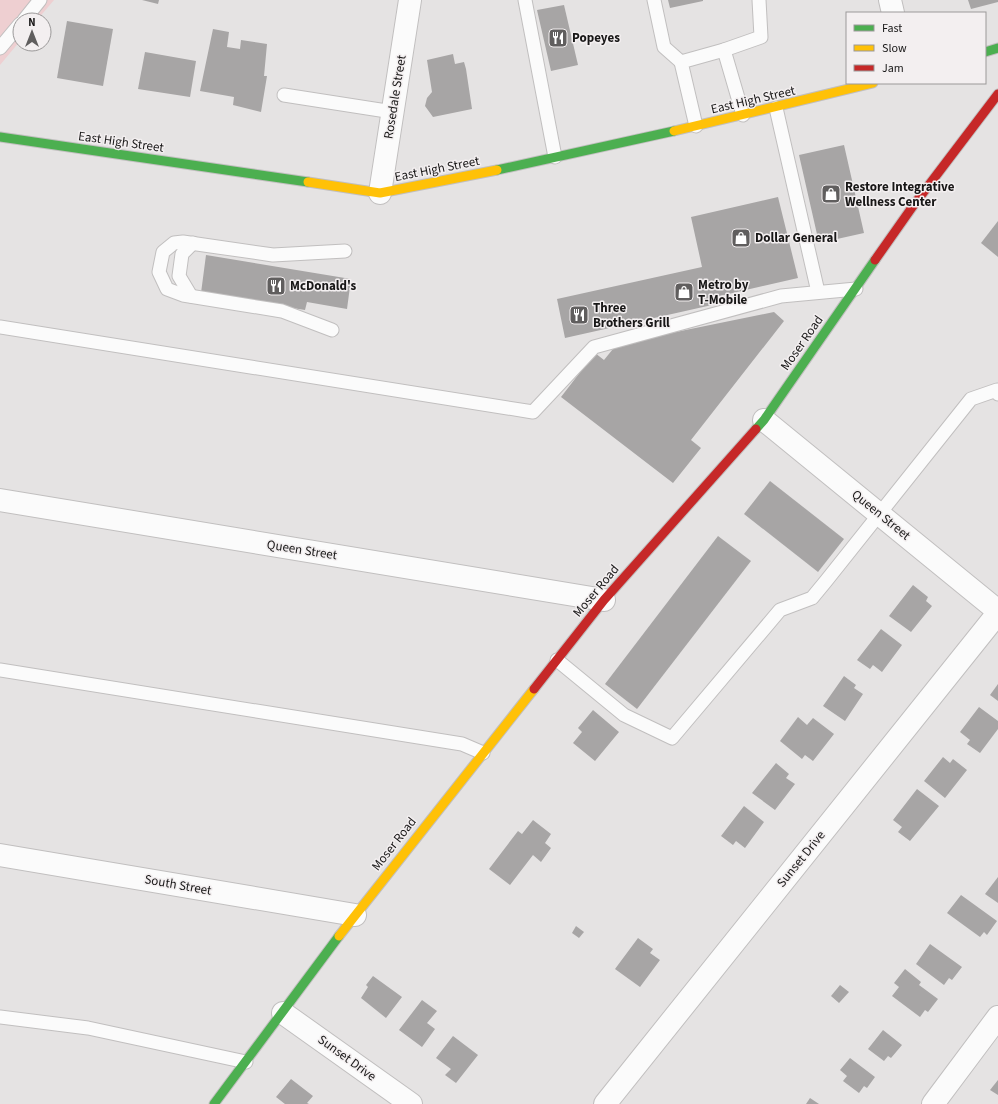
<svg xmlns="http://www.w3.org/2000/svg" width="998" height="1104" font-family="'Source Sans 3',sans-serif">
	<rect width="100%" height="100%" fill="#e5e3e3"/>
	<!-- green -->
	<path fill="#eecfd1" d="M0,0h54l-17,20h-17v21l-20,24z"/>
	<!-- building -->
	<g fill="#a7a5a5">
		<path d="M142,0h17l-1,4z"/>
		<path d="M668,0h35v1l-33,7z"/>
		<path d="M968,0h30v2l-27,7z"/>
		<path d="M564,5l14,60 -27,6 -14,-61z"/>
		<path d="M67,21l46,8 -10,57 -46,-8z"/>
		<path d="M213,29l16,3 -2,15 13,2 1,-9 26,4 -3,32h3l-6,36 -28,-7 1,-8 -34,-6z"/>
		<path d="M145,52l51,9 -6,36 -52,-8z"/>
		<path d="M453,54l2,10 9,-2 2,7 6,40 -39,8 -8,-11 2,-8 5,-6 -5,-32z"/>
		<path d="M844,145l20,88 -45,10 -20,-88z"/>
		<path d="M778,197l20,81 -87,20 1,7 -147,33 -8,-39 145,-32 -11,-50z"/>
		<path d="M998,221v36l-17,-14z"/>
		<path d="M206,255l145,24 -4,30 -40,-7 -2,8 -104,-17z"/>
		<path d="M774,312l10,9 -93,119 10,8 -28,35 -112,-86 34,-44 9,7 13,-16z"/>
		<path d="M770,481l74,58 -26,33 -74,-58z"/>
		<path d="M718,536l33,25 -114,148 -32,-25z"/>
		<path d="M913,585l15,12 -2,4 6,5 -21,26 -22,-16z"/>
		<path d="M881,629l21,16 -20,27 -9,-7 -3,4 -13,-9z"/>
		<path d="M844,676l12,9 -2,3 9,6 -18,27 -22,-15z"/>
		<path d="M998,684v17l-8,-6z"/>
		<path d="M979,707l19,14v8l-18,24 -13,-9 3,-4 -10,-8z"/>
		<path d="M593,710l26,22 -24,29 -22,-18 9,-11 -4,-4z"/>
		<path d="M798,717l9,8 6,-7 21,16 -21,27 -8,-6 -3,4 -22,-18z"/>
		<path d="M943,757l7,6 3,-4 14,11 -22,28 -21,-17z"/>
		<path d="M776,763l13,11 -3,4 9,6 -20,26 -23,-17z"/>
		<path d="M917,789l22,17 -29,35 -12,-9 4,-5 -9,-7z"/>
		<path d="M744,806l20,16 -19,26 -9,-7 -3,4 -12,-9z"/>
		<path d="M533,820l18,14 -6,9 6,5 -10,14 -8,-7 -23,30 -21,-16 29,-38 4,3z"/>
		<path d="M998,877v26l-13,-9z"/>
		<path d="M961,895l36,26 -10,14 -3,-3 -4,5 -33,-24z"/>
		<path d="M576,926l8,6 -5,6 -7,-5z"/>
		<path d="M638,938l15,11 -3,4 10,7 -20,27 -25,-18z"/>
		<path d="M930,944l32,23 -10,13 -3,-2 -5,7 -28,-21z"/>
		<path d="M905,969l16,13 -2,3 19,14 -10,13 -3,-2 -5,7 -28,-21 7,-9 -5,-4z"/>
		<path d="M373,976l29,21 -16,21 -25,-20 7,-11 -2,-2z"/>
		<path d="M840,985l9,7 -10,11 -8,-7z"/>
		<path d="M422,1000l15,11 -10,12 8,6 -13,18 -23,-17z"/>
		<path d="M883,1030l19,15 -11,13 -3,-2 -4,5 -16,-12z"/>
		<path d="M453,1036l25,19 -22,28 -11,-8 6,-6 -15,-11z"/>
		<path d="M850,1058l25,19 -8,11 -3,-2 -5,7 -16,-12 4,-5 -7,-6z"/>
		<path d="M291,1079l22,17 -6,7 2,1h-24l-9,-7z"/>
		<path d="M998,1080v15l-8,-5z"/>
		<path d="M810,1098l9,6h-13z"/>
	</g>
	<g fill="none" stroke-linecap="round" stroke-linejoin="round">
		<!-- lane casing -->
		<g stroke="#c1bfbf" stroke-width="15">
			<g id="lane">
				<path d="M525,0l30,157"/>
				<path d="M654,0l10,47 17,15"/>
				<path d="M24,20l16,-20"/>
				<path d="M0,48l20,-24"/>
				<path d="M724,50l37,-13 -2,-37"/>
				<path d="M284,95l109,17"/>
				<path d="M776,108l42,184"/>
				<path d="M696,126l-15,-64 43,-12 19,65"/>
				<path d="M191,296l-12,-20 3,-22 11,-11"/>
				<path d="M0,327l533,85 61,-65 187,-51 75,-7"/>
				<path d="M332,330l-50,-19 -99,-16 -16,-6 -8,-17 4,-20 11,-9 9,-1 90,13 72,-4"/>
				<path d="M557,660l67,55 48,23 108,-128 32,-12 14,-17 145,-182 26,-9 1,4"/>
				<path d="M0,670l462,74 21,9"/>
				<path d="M0,1017l88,11 158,34"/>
			</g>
		</g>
		<!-- street casing -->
		<g stroke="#c1bfbf" stroke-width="24">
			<g id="street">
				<path d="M890,0l3,13"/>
				<path d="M380,193l30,-193"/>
				<path d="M764,420l234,191"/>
				<path d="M0,500l604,100"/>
				<path d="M0,855l355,60"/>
				<path d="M283,1013l128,91"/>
				<path d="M605,1104l393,-491"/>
				<path d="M933,1104l65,-87"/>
			</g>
		</g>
		<!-- fast casing -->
		<g stroke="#c1bfbf" stroke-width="11">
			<g id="fast">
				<path d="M985,52l13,-4"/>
				<path d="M0,137l308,45"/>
				<path d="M497,170l177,-39"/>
				<path d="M756,429l8,-9 111,-160"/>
				<path d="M214,1104l125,-168"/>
			</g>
		</g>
		<!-- slow casing -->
		<g stroke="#c1bfbf" stroke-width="11">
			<g id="slow">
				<path d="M674,131l199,-48"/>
				<path d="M308,182l72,11 117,-23"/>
				<path d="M339,936l195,-247"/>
			</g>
		</g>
		<!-- jam casing -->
		<g stroke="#c1bfbf" stroke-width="11">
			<g id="jam">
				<path d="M875,260l38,-54 85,-112"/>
				<path d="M534,689l70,-89 152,-171"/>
			</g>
		</g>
		<!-- lane -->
		<use href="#lane" stroke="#fbfbfb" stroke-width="13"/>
		<!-- street -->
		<use href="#street" stroke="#fbfbfb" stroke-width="22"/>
		<!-- fast -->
		<use href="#fast" stroke="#4caf50" stroke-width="9"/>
		<!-- slow -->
		<use href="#slow" stroke="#ffc107" stroke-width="9"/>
		<!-- jam -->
		<use href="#jam" stroke="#c62828" stroke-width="9"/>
	</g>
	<!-- icons -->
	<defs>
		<g id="restaurant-square" transform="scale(1)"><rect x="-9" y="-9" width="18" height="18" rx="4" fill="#605e5e" stroke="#f3eff0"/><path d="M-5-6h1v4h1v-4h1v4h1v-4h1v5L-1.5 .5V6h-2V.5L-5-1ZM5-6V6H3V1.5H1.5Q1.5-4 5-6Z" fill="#fff"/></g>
		<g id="shop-square" transform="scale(1)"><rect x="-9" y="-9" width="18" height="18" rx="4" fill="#605e5e" stroke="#f3eff0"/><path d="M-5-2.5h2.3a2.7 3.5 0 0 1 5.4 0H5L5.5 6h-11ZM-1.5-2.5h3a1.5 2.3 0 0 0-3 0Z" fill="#fff"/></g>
	</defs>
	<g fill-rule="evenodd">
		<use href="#restaurant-square" x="558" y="38"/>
		<use href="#shop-square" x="831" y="194"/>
		<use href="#shop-square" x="741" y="238"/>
		<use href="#restaurant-square" x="276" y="286"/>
		<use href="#shop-square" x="684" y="292"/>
		<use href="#restaurant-square" x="579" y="315"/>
	</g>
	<g text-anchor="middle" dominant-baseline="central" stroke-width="3" stroke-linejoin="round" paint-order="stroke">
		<!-- poi labels -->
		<g font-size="13" font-weight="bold" fill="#181717" stroke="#f3eff0" text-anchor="start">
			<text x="572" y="38">Popeyes</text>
			<text x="845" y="187">Restore Integrative<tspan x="845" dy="15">Wellness Center</tspan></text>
			<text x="755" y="238">Dollar General</text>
			<text x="698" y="285">Metro by<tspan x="698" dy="15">T-Mobile</tspan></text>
			<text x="290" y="286">McDonald's</text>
			<text x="593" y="308">Three<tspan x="593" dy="15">Brothers Grill</tspan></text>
		</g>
		<!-- street labels -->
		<g font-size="13" fill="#181717" stroke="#f3eff0">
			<text transform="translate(395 97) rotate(-81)">Rosedale Street</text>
			<text transform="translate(753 100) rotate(-13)">East High Street</text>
			<text transform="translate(121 142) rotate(8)">East High Street</text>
			<text transform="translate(437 169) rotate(-11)">East High Street</text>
			<text transform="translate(802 343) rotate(-55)">Moser Road</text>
			<text transform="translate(881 515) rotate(39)">Queen Street</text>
			<text transform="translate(302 550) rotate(9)">Queen Street</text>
			<text transform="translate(596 591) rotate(-50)">Moser Road</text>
			<text transform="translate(394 844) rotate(-52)">Moser Road</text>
			<text transform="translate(801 859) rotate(-51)">Sunset Drive</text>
			<text transform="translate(178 885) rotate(10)">South Street</text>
			<text transform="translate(347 1058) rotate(36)">Sunset Drive</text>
		</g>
	</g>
	<!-- legend -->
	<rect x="846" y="12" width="140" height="72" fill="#f3eff0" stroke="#9b9999"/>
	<rect x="854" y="25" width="20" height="6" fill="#4caf50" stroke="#9b9999"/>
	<text x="882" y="32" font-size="12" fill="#181717">Fast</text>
	<rect x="854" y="45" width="20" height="6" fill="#ffc107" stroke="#9b9999"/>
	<text x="882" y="52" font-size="12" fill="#181717">Slow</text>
	<rect x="854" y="65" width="20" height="6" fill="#c62828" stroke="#9b9999"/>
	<text x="882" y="72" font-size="12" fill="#181717">Jam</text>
	<!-- north arrow -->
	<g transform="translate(32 32)"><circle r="19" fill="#f3eff0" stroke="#9b9999"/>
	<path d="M0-3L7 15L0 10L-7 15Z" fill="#605e5e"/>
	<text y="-6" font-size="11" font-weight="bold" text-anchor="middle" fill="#181717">N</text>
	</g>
</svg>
